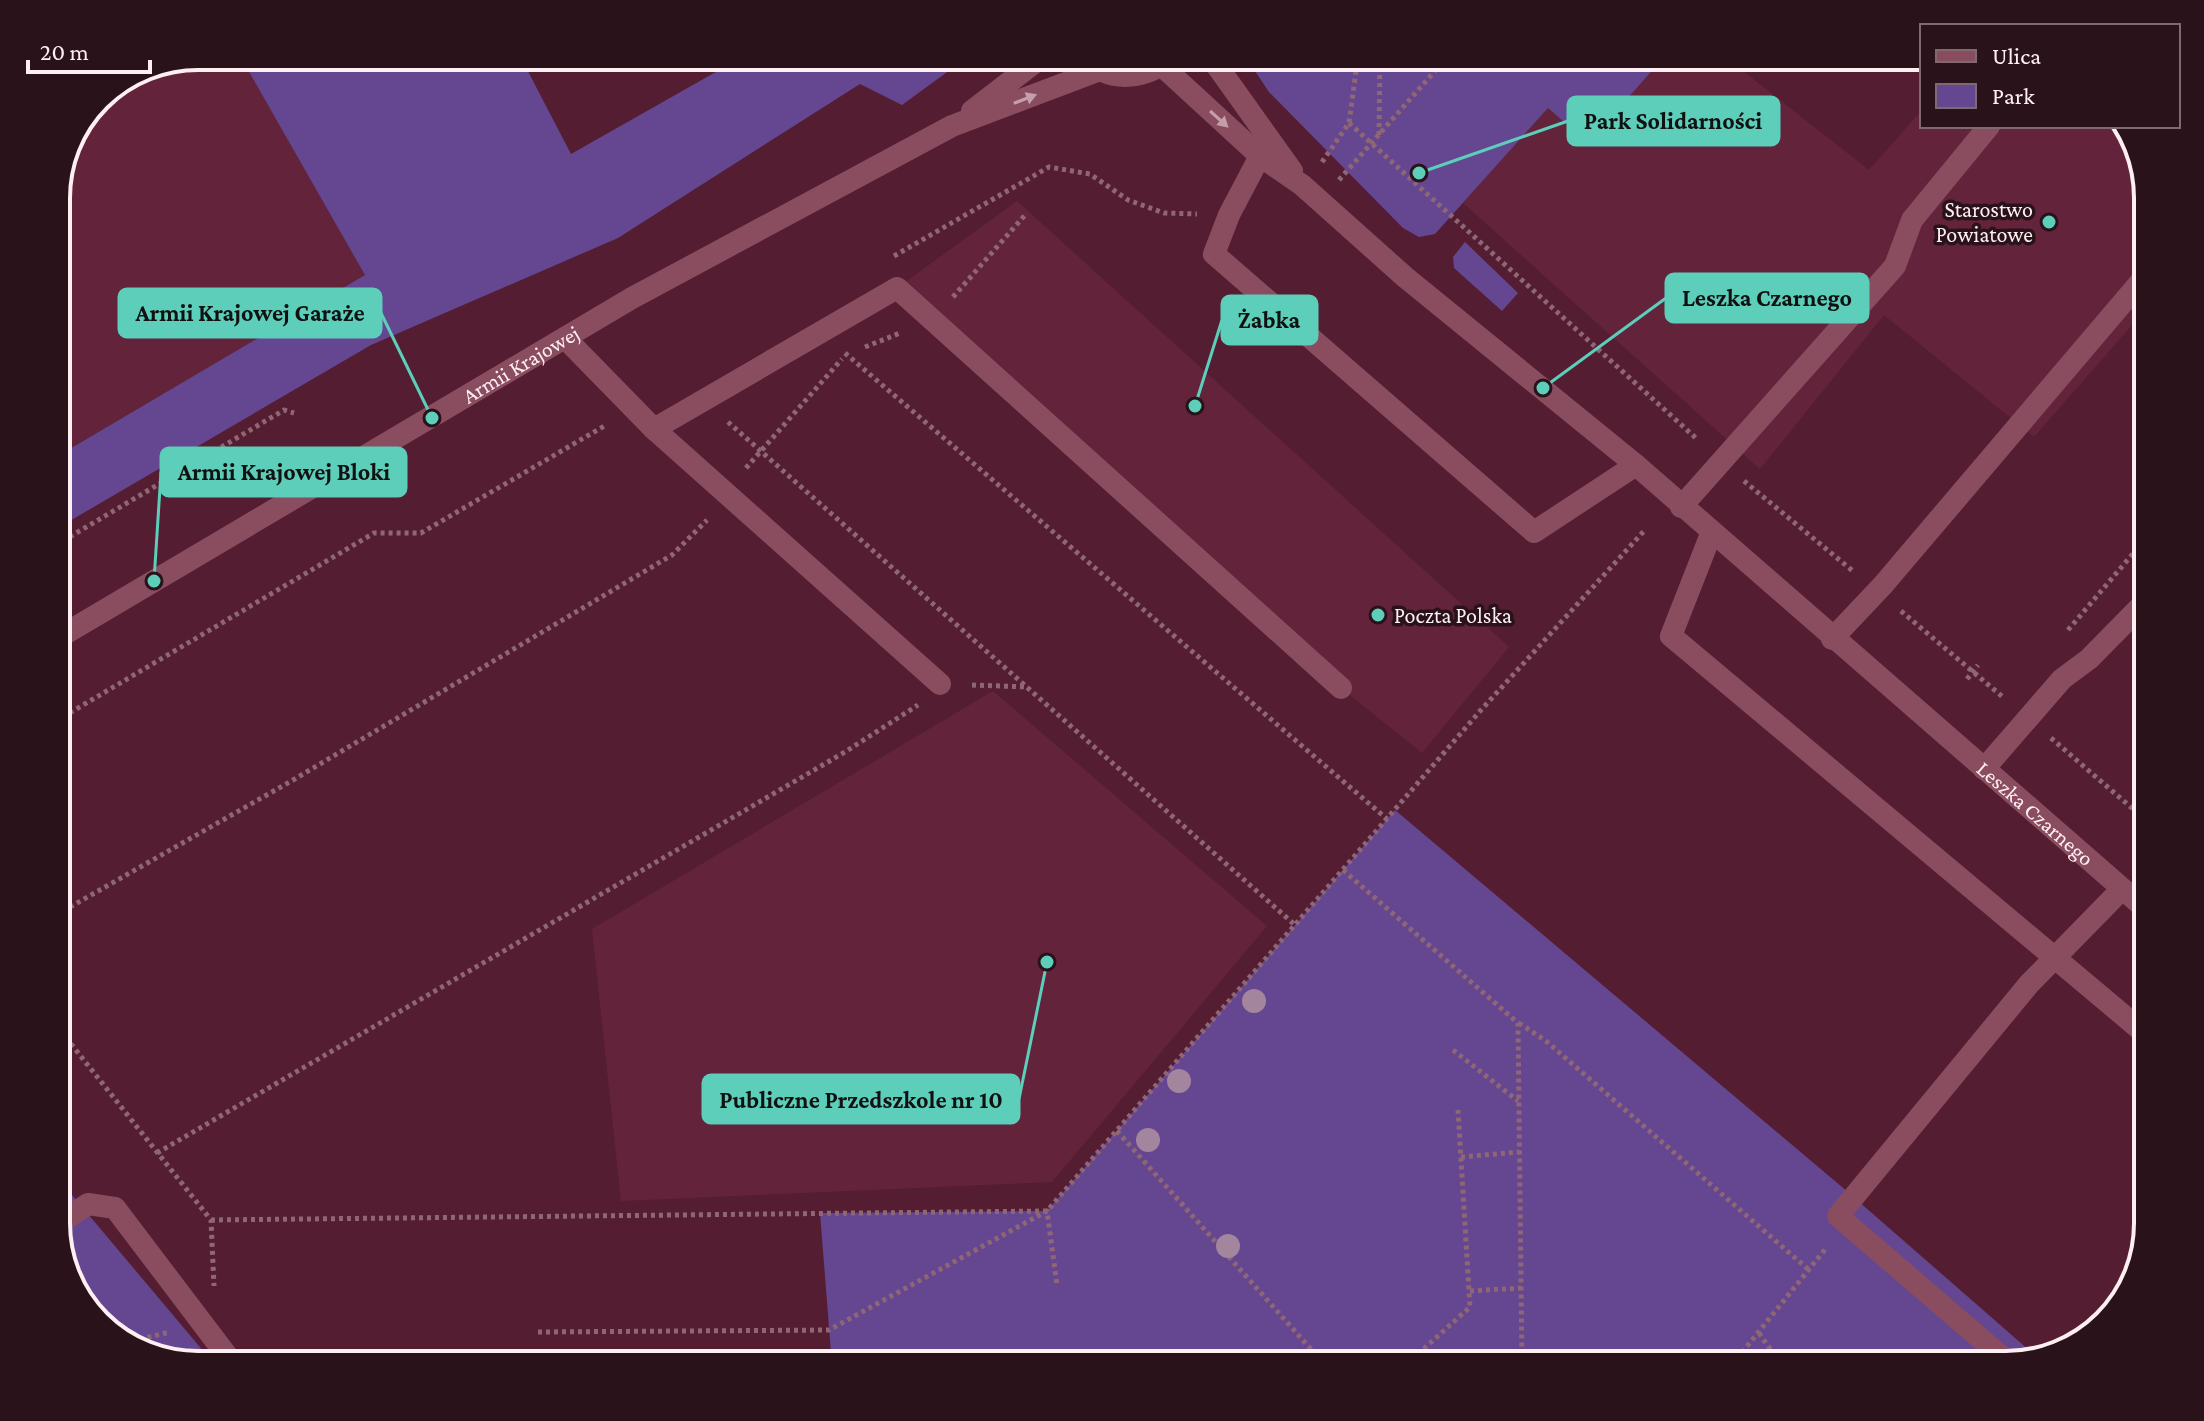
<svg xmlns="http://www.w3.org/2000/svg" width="2204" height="1421" font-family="'Crimson Pro',serif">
	<rect width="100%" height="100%" fill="#541d31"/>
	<!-- built -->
	<g fill="#63243b">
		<path d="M198,56h42l126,219 -310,182v-268l42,-92 46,-30z"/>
		<path d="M1665,56h59l145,114 53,-60v16h206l20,72v109l-114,130 -150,-122 -124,154 -297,-266 85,-95 40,35z"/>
		<path d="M1017,201l492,446 -87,106 -81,-65 -444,-400z"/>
		<path d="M993,691l274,235 -215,256 -431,19 -29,-272z"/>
	</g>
	<!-- green -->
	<g fill="#644790">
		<path d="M240,56h280l51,98 173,-98h225l-67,49 -42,-21 -242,154 -247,107 -315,184v-72l309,-182z"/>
		<path d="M1245,56h420l-77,87 -40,-35 -113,126 -16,3 -16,-9 -134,-136z"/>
		<path d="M1465,242l53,51 -16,18 -48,-43 -1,-11z"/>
		<path d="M1395,810l447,377 195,170 -31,8h-1174l-12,-152 227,-2z"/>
		<path d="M56,1176l159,189h-17l-78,-24 -45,-47 -19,-62z"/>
	</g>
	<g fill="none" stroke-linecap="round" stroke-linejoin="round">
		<!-- path -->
		<g stroke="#8f6675" stroke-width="5" stroke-dasharray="4 4" stroke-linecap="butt">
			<path d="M1349,123l349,317"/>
			<path d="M1379,135l1,-79"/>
			<path d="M1322,162l27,-39 9,-67"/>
			<path d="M1339,180l109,-124"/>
			<path d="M894,256l155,-89 41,7 38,26 36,13 33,1"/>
			<path d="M953,297l73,-83"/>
			<path d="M865,347l35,-14"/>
			<path d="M845,353l542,466"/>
			<path d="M728,422l567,503"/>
			<path d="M746,468l96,-109"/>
			<path d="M1744,481l110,91"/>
			<path d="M56,545l228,-135 10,3"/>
			<path d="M1901,611l103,87"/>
			<path d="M2068,630l80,-94"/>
			<path d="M1967,679l11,-14"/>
			<path d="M972,685l56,2"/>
			<path d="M56,721l318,-188h47l185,-108"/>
			<path d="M2051,738l97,84"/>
			<path d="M1343,870l175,153 4,342"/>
			<path d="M56,915l237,-135 379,-225 35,-35"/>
			<path d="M1519,1023l27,18 263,229"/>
			<path d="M56,1025l155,195 3,66"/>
			<path d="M1453,1050l65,51"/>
			<path d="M1117,1131l208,234"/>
			<path d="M157,1153l688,-401 73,-47"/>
			<path d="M1461,1157l58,-5"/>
			<path d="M2134,1202l14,-16"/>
			<path d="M211,1220l836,-9 434,-501 163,-179"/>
			<path d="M1470,1291l51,-3"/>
			<path d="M538,1332l291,-2 218,-119 10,74"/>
			<path d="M1759,1333l22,32"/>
			<path d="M124,1343l46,-11"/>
			<path d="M1406,1365l64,-58 -12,-197"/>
			<path d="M1732,1365l95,-118"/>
			<path d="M1930,1365l7,-11"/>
		</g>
		<!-- minor -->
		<g stroke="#8a4d60" stroke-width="22">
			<path d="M1210,56l82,115"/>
			<path id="s1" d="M1162,66l98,90 42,29 103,92 231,188 512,446"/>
			<path d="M1260,156l-31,59 -15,39 320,278 102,-67"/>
			<path d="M565,338l89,91 243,-141 444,400"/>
			<path d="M654,429l286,255"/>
			<path d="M1681,507l214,-241 17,-46 77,-94"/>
			<path d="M1711,534l-40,102 477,400"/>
			<path d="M1832,639l51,-54 265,-312"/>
			<path d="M1984,769l78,-90 27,-20 59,-60"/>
			<path d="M56,1225l32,-21 27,4 119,157"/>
			<path d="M232,1362l298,3"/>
			<path d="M2010,1364l-172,-148 191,-232 93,-95"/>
		</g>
		<!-- tertiary -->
		<g stroke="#8a4d60" stroke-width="22">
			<path d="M1082,56c27,29 64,24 92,0"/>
			<path d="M972,111l71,-55"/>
			<path id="s2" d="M56,639l576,-341 320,-172 148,-56"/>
		</g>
	</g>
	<!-- trees -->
	<g fill="#a3859d">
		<circle cx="1254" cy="1001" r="12"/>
		<circle cx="1179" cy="1081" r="12"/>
		<circle cx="1148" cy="1140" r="12"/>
		<circle cx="1228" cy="1246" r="12"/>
	</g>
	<!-- one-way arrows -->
	<defs><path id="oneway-solid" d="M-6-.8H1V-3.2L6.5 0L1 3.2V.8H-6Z" transform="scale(2)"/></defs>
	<g fill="#c49eaa">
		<use href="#oneway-solid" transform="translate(1025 99) rotate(-21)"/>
		<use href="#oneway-solid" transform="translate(1219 119) rotate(42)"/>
	</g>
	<!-- markers -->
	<g fill="#5cceba" stroke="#2a121a" stroke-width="3">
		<circle cx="2049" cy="222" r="8"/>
		<circle cx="1378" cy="615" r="8"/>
	</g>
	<g text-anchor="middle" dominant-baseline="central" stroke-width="7" stroke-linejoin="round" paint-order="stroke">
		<!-- poi labels -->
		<g font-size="22" fill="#feeff3" stroke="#2a121a" text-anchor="end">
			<text x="2033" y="209">Starostwo<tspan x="2033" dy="25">Powiatowe</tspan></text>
			<text x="1394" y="615" text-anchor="start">Poczta Polska</text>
		</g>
		<!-- street labels -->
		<g font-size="22" fill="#feeff3" stroke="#2a121a">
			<text stroke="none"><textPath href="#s2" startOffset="540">Armii Krajowej</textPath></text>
			<text stroke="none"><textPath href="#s1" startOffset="1150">Leszka Czarnego</textPath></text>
		</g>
	</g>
	<!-- crop -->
	<path d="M0 0H2204V1421H0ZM198 70H2006A128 128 0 0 1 2134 198V1223A128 128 0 0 1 2006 1351H198A128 128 0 0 1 70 1223V198A128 128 0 0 1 198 70Z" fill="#2a121a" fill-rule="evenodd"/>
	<path fill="none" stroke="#feeff3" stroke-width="4" d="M198 70H2006A128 128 0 0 1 2134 198V1223A128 128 0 0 1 2006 1351H198A128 128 0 0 1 70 1223V198A128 128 0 0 1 198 70Z"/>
	<!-- callouts -->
	<path fill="none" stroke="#5cceba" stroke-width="3" d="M1419 173L1568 121M1543 388L1666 298M432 418L381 313M1195 406L1222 320M154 581L161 472M1047 962L1019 1099"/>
	<g fill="#5cceba" stroke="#2a121a" stroke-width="3">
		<circle cx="1419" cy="173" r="8"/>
		<circle cx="1543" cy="388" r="8"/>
		<circle cx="432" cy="418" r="8"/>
		<circle cx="1195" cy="406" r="8"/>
		<circle cx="154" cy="581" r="8"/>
		<circle cx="1047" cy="962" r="8"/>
	</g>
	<g fill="#5cceba" stroke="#5cceba" stroke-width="3">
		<rect x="1568" y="97" width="211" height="48" rx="8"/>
		<rect x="1666" y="274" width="202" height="48" rx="8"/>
		<rect x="119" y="289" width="262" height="48" rx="8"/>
		<rect x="1222" y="296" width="95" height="48" rx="8"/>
		<rect x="161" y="448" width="245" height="48" rx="8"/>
		<rect x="703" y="1075" width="316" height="48" rx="8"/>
	</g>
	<g font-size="24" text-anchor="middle" font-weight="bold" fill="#111">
		<text x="1673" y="129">Park Solidarności</text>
		<text x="1767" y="306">Leszka Czarnego</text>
		<text x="250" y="321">Armii Krajowej Garaże</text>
		<text x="1269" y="328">Żabka</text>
		<text x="284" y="480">Armii Krajowej Bloki</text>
		<text x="861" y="1108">Publiczne Przedszkole nr 10</text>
	</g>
	<!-- legend -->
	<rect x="1920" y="24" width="260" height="104" fill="#2a121a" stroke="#7f6a71" stroke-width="2"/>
	<rect x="1936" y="50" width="40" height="12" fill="#8a4d60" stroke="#7f6a71" stroke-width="2"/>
	<text x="1992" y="64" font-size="24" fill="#feeff3">Ulica</text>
	<rect x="1936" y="84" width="40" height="24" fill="#644790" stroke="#7f6a71" stroke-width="2"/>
	<text x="1992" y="104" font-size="24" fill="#feeff3">Park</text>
	<!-- scale -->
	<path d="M28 60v12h122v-12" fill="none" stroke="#feeff3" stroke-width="4"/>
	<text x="40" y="60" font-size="24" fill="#feeff3" stroke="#2a121a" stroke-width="6" paint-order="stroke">20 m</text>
</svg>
